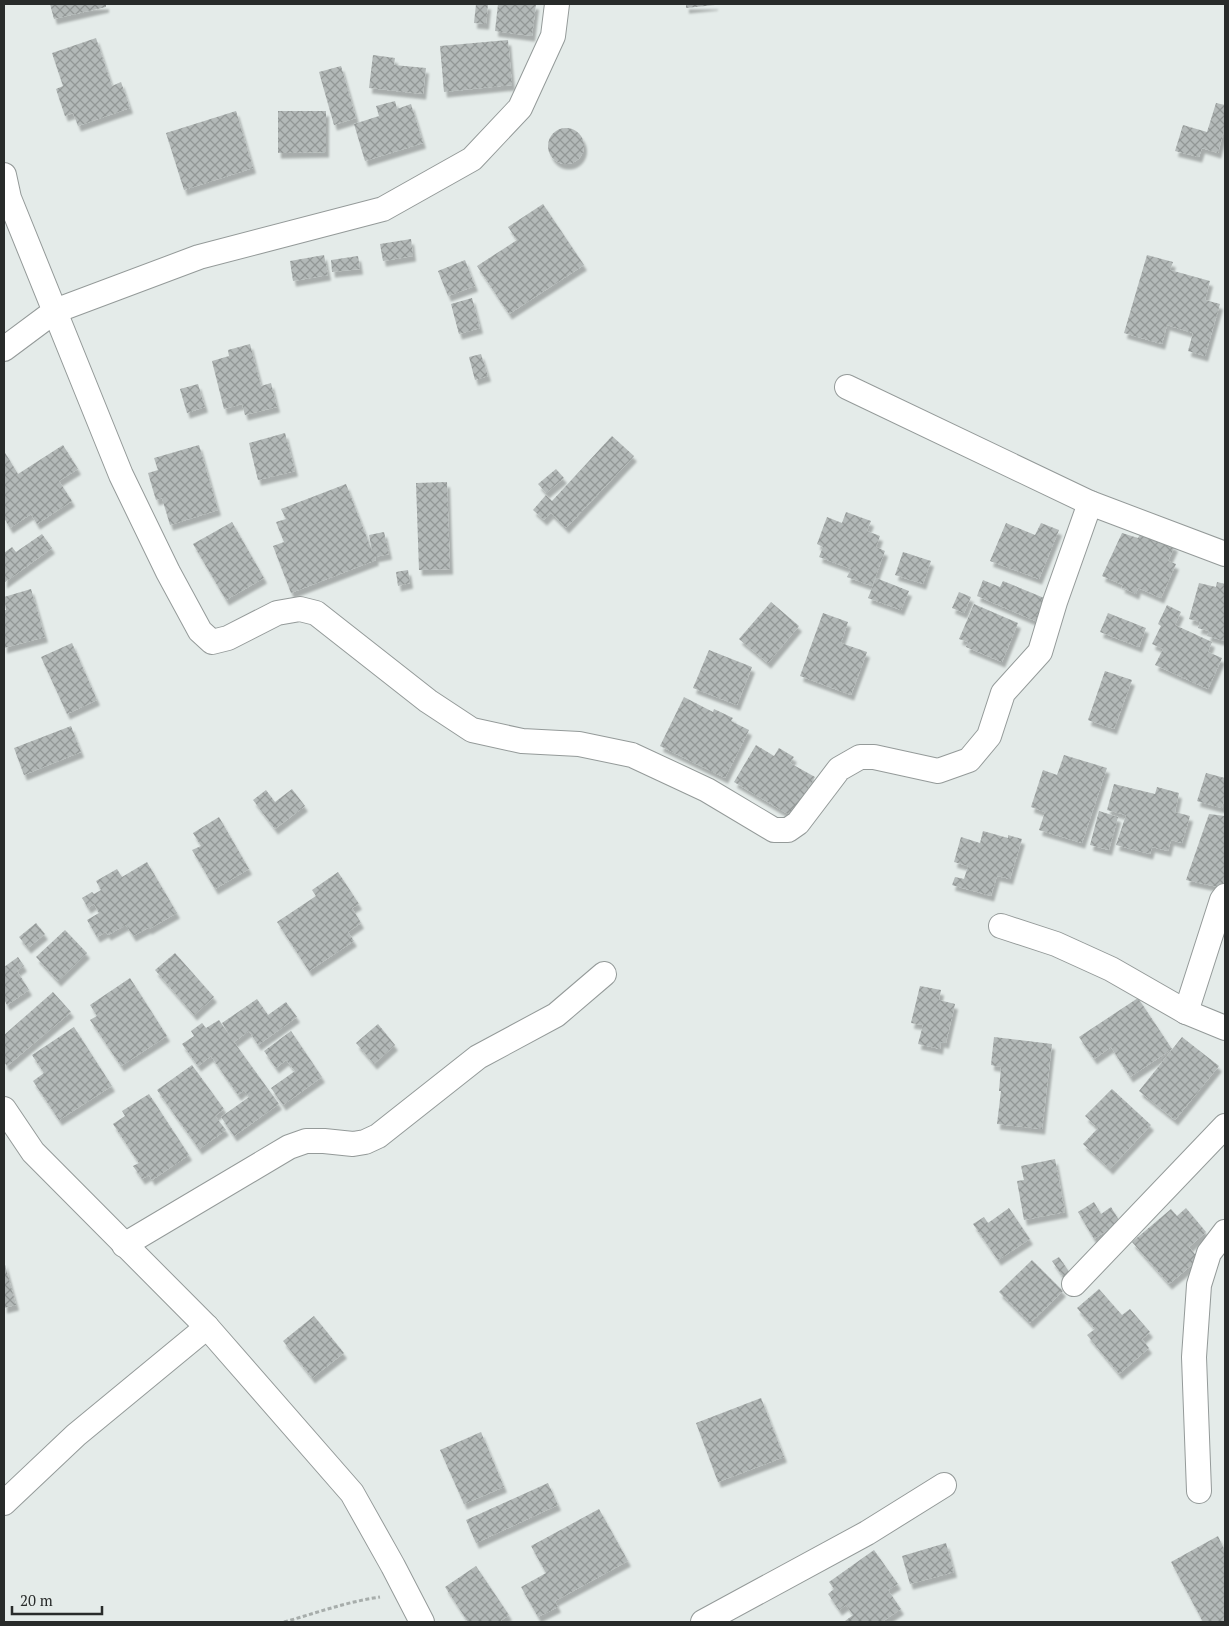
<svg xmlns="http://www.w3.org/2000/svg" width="1229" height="1626" font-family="'PT Serif',serif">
	<defs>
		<pattern id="building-cross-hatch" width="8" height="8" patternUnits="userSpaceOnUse" patternTransform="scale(1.25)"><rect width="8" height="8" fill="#b3b9b8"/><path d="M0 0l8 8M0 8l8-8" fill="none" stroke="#929796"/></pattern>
		<filter id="shadow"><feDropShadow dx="3" dy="5.5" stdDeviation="1" flood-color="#0004"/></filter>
	</defs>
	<rect width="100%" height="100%" fill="#e4ebe9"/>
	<!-- building -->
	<g fill="url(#building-cross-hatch)" filter="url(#shadow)">
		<path d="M50,4h56v3l-52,12z"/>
		<path d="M476,4h12l-2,20 -12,-1z"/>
		<path d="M498,4h38l-4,32 -37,-5z"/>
		<path d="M686,4h29v1l-29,3z"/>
		<path d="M96,38l16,48 9,-4 9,26 -52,18 -5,-13 -8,3 -9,-27 7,-3 -11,-33z"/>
		<path d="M508,40l4,45 -68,7 -4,-46z"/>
		<path d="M373,55l22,3 -1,7 32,3 -3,26 -54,-6z"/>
		<path d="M341,66l15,52 -22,7 -15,-53z"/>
		<path d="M395,101l2,8 14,-5 12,39 -58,18 -11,-37 25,-8 -3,-10z"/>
		<path d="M1216,103l9,2v22l-7,26 -16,-5 -3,9 -24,-6 8,-26 24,7z"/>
		<path d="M236,111l17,57 -69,22 -18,-57z"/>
		<path d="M278,111h48v41l-48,1z"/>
		<circle cx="566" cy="146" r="18"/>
		<path d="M543,204l41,61 -75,49 -32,-48 40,-26 -9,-13z"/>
		<path d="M411,239l2,17 -30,5 -3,-17z"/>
		<path d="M324,255l4,20 -35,6 -3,-20z"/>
		<path d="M1147,255l26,7 -3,8 40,11 -5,19 15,4 -15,52 -17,-5 5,-18 -26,-8 -5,19 -38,-11z"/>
		<path d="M358,256l2,13 -28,3 -1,-12z"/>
		<path d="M465,260l10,26 -27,10 -10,-25z"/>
		<path d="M472,298l8,30 -21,6 -8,-30z"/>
		<path d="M250,344l11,42 10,-3 6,24 -32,8 -3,-11 -18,5 -12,-48 17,-5 -1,-6z"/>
		<path d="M481,354l7,22 -13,4 -6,-23z"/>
		<path d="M198,384l7,23 -18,6 -7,-24z"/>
		<path d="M285,433l10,38 -37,9 -9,-37z"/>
		<path d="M612,436l22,20 -68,72 -15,-15 -7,7 -11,-10 13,-15 6,6z"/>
		<path d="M63,445l15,24 -19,12 13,20 -35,23 -6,-10 -21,14 -6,-10v-67l14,23z"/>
		<path d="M199,445l19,65 -48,15 -8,-27 -6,2 -8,-27 10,-3 -4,-12z"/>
		<path d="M556,469l8,9 -18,15 -8,-9z"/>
		<path d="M447,482l3,87 -31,1 -3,-87z"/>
		<path d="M346,484l26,67 -3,-16 15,-3 5,22 -14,3 1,3 -85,33 -18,-47 11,-4 -8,-20 10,-3 -5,-10z"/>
		<path d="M846,512l25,9 -4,10 13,5 -4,11 9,4 -13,35 -25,-9 4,-8 -32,-12 4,-10 -6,-3 10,-27 15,6z"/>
		<path d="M232,522l32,56 -38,22 -33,-56z"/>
		<path d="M1006,523l29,12 6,-12 18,7 -20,49 -49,-18z"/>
		<path d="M1143,529l32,17 -7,15 8,3 -15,34 -23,-10 -2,6 -15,-7 2,-2 -21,-9 20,-43 16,5z"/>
		<path d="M42,534l10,14 -48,35v-30l8,-6 4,5z"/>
		<path d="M903,552l28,9 -8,23 -28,-9z"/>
		<path d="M408,570l2,13 -12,3 -2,-14z"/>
		<path d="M876,578l33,13 -8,19 -33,-12z"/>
		<path d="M983,580l17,7 3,-6 46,19 -9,23 -63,-27z"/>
		<path d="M1217,582l8,2v57l-18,-5 2,-5 -11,-3 2,-6 -11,-3 10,-36 17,4z"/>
		<path d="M31,589l14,48 -41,11v-38h2l-2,-13z"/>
		<path d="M959,592l12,5 -7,16 -12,-5z"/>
		<path d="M771,602l28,24 -31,37 -29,-24z"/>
		<path d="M974,604l44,19 -16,39 -36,-15 2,-5 -9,-3z"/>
		<path d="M1167,605l14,7 -6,13 37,17 -4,10 14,6 -14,31 -53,-24 8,-16 -11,-5 9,-18 -3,-2z"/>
		<path d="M823,613l25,9 -7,21 26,9 -16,43 -51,-19z"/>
		<path d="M1108,613l38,15 -7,19 -39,-15z"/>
		<path d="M72,643l25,57 -30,14 -26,-57z"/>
		<path d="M709,650l43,17 -15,38 -44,-17z"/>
		<path d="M1105,671l27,9 -18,49 -26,-9z"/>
		<path d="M684,697l29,15 1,-3 19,9 -2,3 18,9 -24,48 -65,-32z"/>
		<path d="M71,726l10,26 -57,23 -10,-27z"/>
		<path d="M756,745l18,11 5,-8 15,9 -4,6 25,14 -24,39 -57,-34z"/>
		<path d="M1064,755l43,13 -25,75 -43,-13 6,-18 -14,-5 12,-37 14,5z"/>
		<path d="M1206,773l19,5v17l-3,13 -25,-7z"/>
		<path d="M1114,784l41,10 2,-7 22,6 -4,19 15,4 -8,27 -11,-3 -3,11 -16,-4 -2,7 -34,-9 10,-30 -19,-5z"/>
		<path d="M292,789l13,17 -30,23 -22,-29 13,-10 9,12z"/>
		<path d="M1099,811l19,6 -9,33 -19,-5z"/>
		<path d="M1209,814l16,2v60l-3,12 -36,-8z"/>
		<path d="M219,817l30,52 -34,20 -23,-39 9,-4 -8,-13z"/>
		<path d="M983,831l25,7v-3l14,4 -12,40 -13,-3 -6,20 -39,-11 3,-8 9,2 4,-13 -14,-4 7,-25 19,6z"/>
		<path d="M147,862l30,51 -28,16 -1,-1 -15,8 -7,-11 -18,10 -2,-3 -9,5 -10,-17 12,-7 -5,-9 -6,4 -6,-10 10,-6 2,2 7,-4 -5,-9 21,-12 5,8z"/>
		<path d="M338,872l21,32 -7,4 9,15 -13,9 6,9 -45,30 -32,-49 39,-26 -4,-6z"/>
		<path d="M36,923l9,11 -17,14 -9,-11z"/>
		<path d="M65,930l22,23 -29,28 -22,-24z"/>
		<path d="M175,953l39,44 -20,18 -39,-45z"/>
		<path d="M18,957l6,9 -7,5 12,19 -22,15 -3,-6v-32z"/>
		<path d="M130,978l37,58 -46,30 -31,-46 7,-4 -7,-11z"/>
		<path d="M920,986l21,4 -2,10 16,4 -9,39 -5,-1 -1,7 -22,-5 5,-19 -12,-2z"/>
		<path d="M53,992l18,20 -64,54 -3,-4v-27z"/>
		<path d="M1138,998l34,51 -42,28 -19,-30 -17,12 -15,-22z"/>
		<path d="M257,999l11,16 18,-13 11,15 -39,28 -9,-14 -15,11 45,62 -45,32 -13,-19 28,-20 -5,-7 -6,5 -27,-39 -13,10 -16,-22 12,-8 -3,-5 11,-8 4,5 13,-8 13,19 -10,-16z"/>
		<path d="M378,1024l17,21 -21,19 -18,-21z"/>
		<path d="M74,1027l38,59 -53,34 -26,-39 11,-8 -12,-18z"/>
		<path d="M291,1031l31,46 -39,28 -12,-17 24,-17 -9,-11 -10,8 -12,-17z"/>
		<path d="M994,1037l58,7 -10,85 -45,-5 4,-33h-2l2,-24 -10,-2z"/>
		<path d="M1182,1037l37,29 -44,54 -36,-29z"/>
		<path d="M192,1065l32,44 -9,7 11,14 -27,19 -42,-59z"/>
		<path d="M1112,1089l39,36 -41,44 -27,-25 15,-16 -13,-12z"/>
		<path d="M149,1094l40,61 -37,25 -3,-5 -7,4 -9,-13 6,-3 -26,-39 12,-8 -3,-5z"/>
		<path d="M1055,1159l10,53 -41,8 -7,-39 7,-1 -3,-14z"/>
		<path d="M1094,1202l7,12 10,-7 9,15 -26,17 -16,-27z"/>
		<path d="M1009,1208l21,31 -32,21 -25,-36 11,-7 4,6z"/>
		<path d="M1186,1208l20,24 -17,15 10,12 -30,25 -37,-42 39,-33 6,7z"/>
		<path d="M1059,1257l13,19 -7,4 -13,-19z"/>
		<path d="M1032,1260l31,31 -33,32 -31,-31z"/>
		<path d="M4,1261l12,44 -12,3z"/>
		<path d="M1099,1289l23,26 8,-6 20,23 -8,7 7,9 -30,26 -32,-39 8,-6 -18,-21z"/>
		<path d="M314,1316l30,37 -32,25 -29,-37z"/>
		<path d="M761,1398l23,59 -66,25 -22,-59z"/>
		<path d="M481,1432l23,55 -40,17 -24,-54z"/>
		<path d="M548,1483l10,22 -82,38 -10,-23z"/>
		<path d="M599,1509l29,52 -73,40 3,6 -20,10 -17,-30 25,-14 -15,-27z"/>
		<path d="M1218,1536l7,15v71h-22l-32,-60z"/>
		<path d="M946,1543l8,29 -44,12 -8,-28z"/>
		<path d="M874,1550l24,34 -10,6 13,19 -19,13h-36l-1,-1 8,-6 -7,-10 -7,5 -11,-16 6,-5 -5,-7z"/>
		<path d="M476,1566l33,49 -10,7h-31l-23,-35z"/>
	</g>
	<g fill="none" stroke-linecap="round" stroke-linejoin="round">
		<!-- minor casing -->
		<g stroke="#949a99" stroke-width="26">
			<g id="minor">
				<path d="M4,175l5,23 112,277 47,97 32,59 12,11 16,-4 49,-25 23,-4 16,4 112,88 44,29 50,11 57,3 53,11 75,35 67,40h14l10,-7 41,-54 21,-12h14l64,14 31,-11 20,-24 14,-43 37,-41 15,-50 35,-99"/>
				<path d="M4,349l51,-38 144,-54 184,-48 89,-50 48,-51 33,-72 4,-32"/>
				<path d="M847,387l243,116 135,51"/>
				<path d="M1001,926l55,18 55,25 75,43 39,16"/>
				<path d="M1186,1012l36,-112 3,-4"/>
				<path d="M4,1109l29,43 174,175 145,166 41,73 29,56"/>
				<path d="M124,1245l165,-98 17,-6h18l29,3 12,-2 13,-6 100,-79 78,-42 48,-41"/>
				<path d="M1074,1284l151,-158"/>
				<path d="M1199,1491l-5,-134 5,-72 10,-32 16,-21"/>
				<path d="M4,1503l72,-68 131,-108"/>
				<path d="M703,1622l164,-89 77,-48"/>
			</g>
		</g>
		<!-- path -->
		<path stroke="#a7adab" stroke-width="3" stroke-dasharray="4 2.5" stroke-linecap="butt" d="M284,1622c32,-9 62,-20 96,-25"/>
		<!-- minor -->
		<use href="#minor" stroke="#fff" stroke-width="24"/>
	</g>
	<!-- border -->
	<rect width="1229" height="1626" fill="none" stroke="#282b2a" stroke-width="10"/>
	<!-- scale -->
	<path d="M12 1606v8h90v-8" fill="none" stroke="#282b2a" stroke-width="2.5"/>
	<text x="20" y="1606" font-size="15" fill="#282b2a" stroke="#e4ebe9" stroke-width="4" paint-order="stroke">20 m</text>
</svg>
